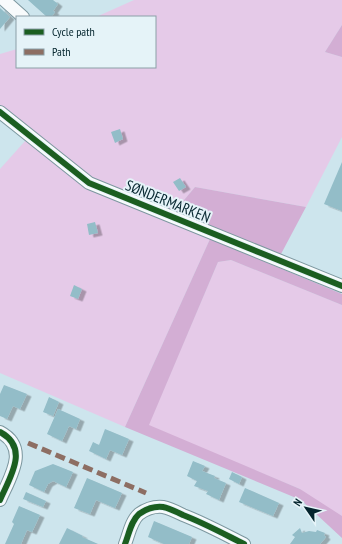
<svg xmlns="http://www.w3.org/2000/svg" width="342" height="544" font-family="'PT Sans Narrow',sans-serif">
	<defs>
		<filter id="shadow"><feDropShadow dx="4.5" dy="2.5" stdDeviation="0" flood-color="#0004"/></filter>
	</defs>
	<rect width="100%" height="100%" fill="#cde5ed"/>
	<!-- green -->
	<g fill="#e5cae8">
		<path d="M134,0h208v25l-17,27 17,5v80l-36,70 -111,-20 -21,25 -85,-33 -89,-73v-52l17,-5v18h138v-50h-59z"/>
		<path d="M26,140l62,48 122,51 -85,188 -125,-54v-204z"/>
		<path d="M231,260l111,45v223l-42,-39 -152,-63 70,-164z"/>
	</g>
	<!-- forest -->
	<g fill="#d3aed4">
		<path d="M342,25v32l-17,-5z"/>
		<path d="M195,187l111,20 -25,47 -107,-42z"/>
		<path d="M210,239l132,55v11l-111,-45 -13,2 -69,163 151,64 42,27v22l-41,-38 -176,-73z"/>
	</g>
	<!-- building -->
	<g fill="#93bdc8" filter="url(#shadow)">
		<path d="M28,0h25l5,4 -5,7 2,1 -4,5h-4z"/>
		<path d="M0,8l10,9 -10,12z"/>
		<path d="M120,129l3,10 -8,4 -4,-11z"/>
		<path d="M342,162v49l-18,-7z"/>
		<path d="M180,178l6,9 -7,4 -6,-9z"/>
		<path d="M95,222l3,11 -9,2 -2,-11z"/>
		<path d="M74,285l8,4 -4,10 -8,-3z"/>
		<path d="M4,385l23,9 -7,15 -7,-3 -6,13 -7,-3v-22z"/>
		<path d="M49,397l10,5 -6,14 -10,-4z"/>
		<path d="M58,409l22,10 -4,10 -7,-3 -7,15 -15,-7z"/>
		<path d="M105,429l24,10 -7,16 -12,-5 -4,9 -17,-8 4,-9 6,3z"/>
		<path d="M193,461l12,5 -3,5 13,5 -1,2 12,5 -7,17 -13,-6 2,-3 -14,-5 3,-5 -10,-5z"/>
		<path d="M53,464l20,8 -7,15 -13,-6 -5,3 -4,8 -15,-7 6,-14z"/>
		<path d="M232,472l10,5 -3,7 -10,-5z"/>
		<path d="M87,478l35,15 -7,15 -19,-8 -6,14 -16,-6z"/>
		<path d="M245,488l34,15 -6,13 -34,-14z"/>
		<path d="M26,492l20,9 -3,6 -20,-8z"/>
		<path d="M19,506l21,9 -8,17 -5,-2 -6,14h-16l9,-20 -2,-2z"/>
		<path d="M154,521l38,16 -3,7h-25l-16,-7z"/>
		<path d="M67,528l16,8 -1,1 16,7h-39z"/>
		<path d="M300,528l2,5 7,-2 7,1 1,-2 8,3 -1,2 2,2 -6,7h-30l5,-7 -3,-2z"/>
	</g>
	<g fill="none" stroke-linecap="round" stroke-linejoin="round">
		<!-- minor casing -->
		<g stroke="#7c979f" stroke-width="14">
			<g id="minor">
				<path d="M4,0l19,17"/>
				<path d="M0,112l89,71 253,103"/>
				<path d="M0,432c30,16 10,45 0,68"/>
				<path d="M125,544c4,-10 6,-23 14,-30 7,-5 15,-8 24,-7 6,1 14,5 20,8 21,8 41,19 61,29"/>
			</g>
		</g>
		<!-- minor -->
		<use href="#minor" stroke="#f8fbfc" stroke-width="12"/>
		<!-- quiet -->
		<path stroke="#8d6e63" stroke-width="5" stroke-dasharray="10 5" stroke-linecap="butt" d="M28,443l118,50"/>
		<!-- cycleway casing -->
		<g stroke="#e5f3f8" stroke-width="8">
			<g id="cycleway">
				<path d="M0,112l89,71 253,103"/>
				<path d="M0,432c30,16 10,45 0,68"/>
				<path d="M125,544c4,-10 6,-23 14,-30 7,-5 15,-8 24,-7 6,1 14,5 20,8 21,8 41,19 61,29"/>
			</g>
		</g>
		<!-- cycleway -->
		<use href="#cycleway" stroke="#1b5e20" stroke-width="6"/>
	</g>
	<g text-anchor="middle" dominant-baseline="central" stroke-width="4" stroke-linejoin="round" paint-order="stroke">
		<!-- street labels -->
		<g font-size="15" fill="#03242d" stroke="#e5f3f8">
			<text transform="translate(168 201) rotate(22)">SØNDERMARKEN</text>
		</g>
	</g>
	<!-- legend -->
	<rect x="16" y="16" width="140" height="52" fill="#e5f3f8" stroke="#8ba0a7"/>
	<rect x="24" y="29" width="20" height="6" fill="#1b5e20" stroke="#8ba0a7"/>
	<text x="52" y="36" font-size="12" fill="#03242d">Cycle path</text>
	<rect x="24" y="49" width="20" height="6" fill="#8d6e63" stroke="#8ba0a7"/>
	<text x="52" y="56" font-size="12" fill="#03242d">Path</text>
	<!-- north arrow -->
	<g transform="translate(306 508) rotate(304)" stroke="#e5f3f8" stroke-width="3" paint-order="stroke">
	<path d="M0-3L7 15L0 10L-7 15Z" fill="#03242d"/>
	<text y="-6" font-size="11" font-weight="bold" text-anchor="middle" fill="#03242d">N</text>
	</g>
</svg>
